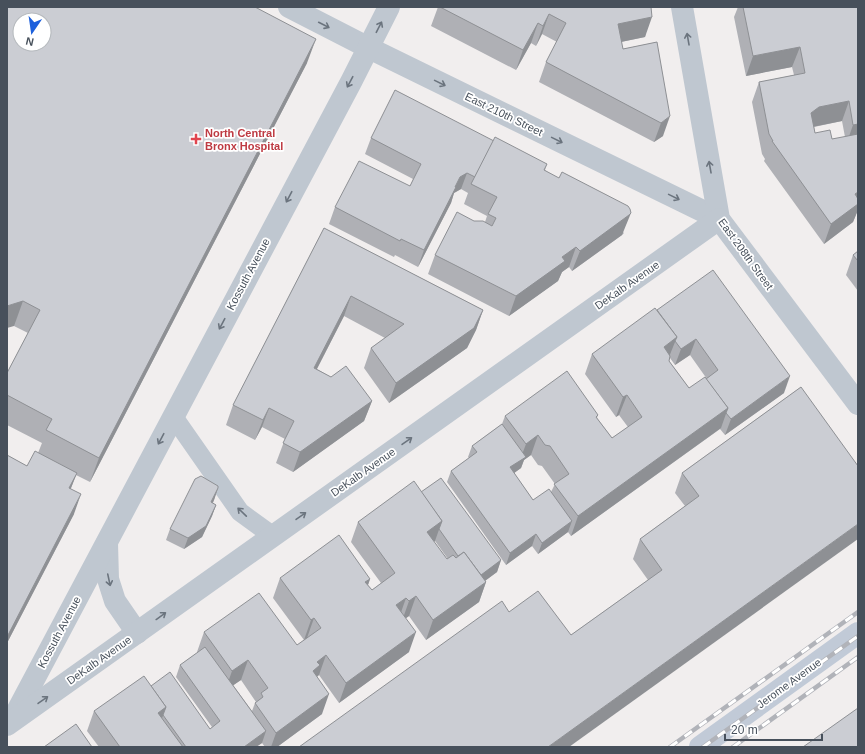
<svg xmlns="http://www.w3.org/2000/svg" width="865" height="754" font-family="Helvetica,sans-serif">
	<rect width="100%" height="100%" fill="#f1eeee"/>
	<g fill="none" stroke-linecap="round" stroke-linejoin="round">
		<!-- service -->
		<path stroke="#bfc7d0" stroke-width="19" d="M173,416l67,96 33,24"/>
		<!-- minor -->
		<g stroke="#bfc7d0" stroke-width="22">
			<path d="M289,7l80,41 350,171"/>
			<path d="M682,7l37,212 139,185"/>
			<path d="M107,543l1,36 7,22 22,32"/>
			<path d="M14,717l337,-635 38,-75"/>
			<path d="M7,725l712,-506"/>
		</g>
		<!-- secondary -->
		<path stroke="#c1cad7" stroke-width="22" d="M700,747l158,-114"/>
		<!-- rail casing -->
		<g stroke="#b1b3b9" stroke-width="4.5">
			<g id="rail">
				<path d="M670,747l188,-135"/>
				<path d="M703,747l155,-111"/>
				<path d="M733,747l125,-90"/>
			</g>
		</g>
		<!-- rail -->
		<use href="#rail" stroke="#fff" stroke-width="3" stroke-dasharray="9" stroke-linecap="butt"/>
	</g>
	<!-- wall -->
	<g fill="#afb0b5" fill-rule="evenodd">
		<path d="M7,7l300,56 -217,419 -14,-7 -5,13 3,26 -67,129v-188l20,11 11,-13 4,-10 -35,-18v-52l21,-40 -14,-7z"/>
		<path d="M438,7h213l-6,30 -24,5 2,7 34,-7 6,94 -9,6 -115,-60 7,-20 11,-20 -15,-8 -6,12 -5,-3 -15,27 -85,-44z"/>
		<path d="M738,7h120v203l-5,12 -29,22 -60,-83 1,-2 -3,-5 -10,-52 7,-20 35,-7 -2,-8 -46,9 -12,-59zM842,121l3,16 -13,2 -17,-6 -1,-6z"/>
		<path d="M371,138l123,3 53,23 -2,6 79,63 -2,2 -50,36 -3,-4 -7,5 -4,9 -49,35 -81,-42 7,-19 39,-34 11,1 2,-6 -23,-12 4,-11 -7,-4 -7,4 -3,10 -33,64 -23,-12 -1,2 -65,-33 6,-17 75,-21 3,-7 -48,-25z"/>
		<path d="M324,228l159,82 -7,20 -9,18 -78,55 -25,-35 7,-20 14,-10 -41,-22 -27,53 55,32 -8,20 -71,51 -17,-9 9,-24 -23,-12 -7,13 -29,-15 7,-20z"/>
		<path d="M858,251v40l-12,-16 7,-20z"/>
		<path d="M657,310l127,83 -59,42 -5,-6 -149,107 -3,-4 -30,22 -6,-8 -26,19 -59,-83 4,-11 18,-13 -1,-1 4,-11 30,-22 3,-8 93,-1 -1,3 15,20 16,-11 -9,-12 -3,2 -31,-43 7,-20zM690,355l17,24 -18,9 -20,-27 1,-3 5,7zM531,455l7,10 4,1 13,18 -4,8 -18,8 -19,-27 7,-5 3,-8z"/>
		<path d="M801,387l-232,360 -60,-135 62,23 77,-55 -15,-21 7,-20 45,-33 -10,-13 7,-20z"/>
		<path d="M218,488l-5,15 3,2 -4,11 -10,21 -18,12 -18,-9 4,-11z"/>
		<path d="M421,492l80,68 -4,12 -12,9 1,1 -7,20 -53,38 -17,-24 -3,2 3,34 -70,51 -20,-28 -2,2 5,37 -45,33h-12l-3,-4 -6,4h-157l-12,-16 7,-20 57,-25 59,43 2,-2 -36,-50 4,-12 17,-12v-1l7,-20 93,13 7,-5 -31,-42 7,-20 90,1 -2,6 4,5 9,-7 -30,-41 7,-20zM435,541l13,18h-1l-13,-17zM241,680l15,22 -1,1 -3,8 -19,-26z"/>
	</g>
	<!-- shaded-wall -->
	<g fill="#8e9094">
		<path d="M549,14l-7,20 -6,12 7,-20z"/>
		<path d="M652,17l-7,20 -34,7 7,-20z"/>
		<path d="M538,23l-7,20 -15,27 7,-20z"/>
		<path d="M316,39l-9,24 -217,419 9,-24z"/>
		<path d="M800,47l-8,20 -46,9 7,-20z"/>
		<path d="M849,101l-7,20 -30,6 -1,-14 8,-6z"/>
		<path d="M670,116l-7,20 -9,6 7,-19z"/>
		<path d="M858,124v18l-12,3 7,-20z"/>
		<path d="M467,173l-6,16 -7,4 -3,10 -33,64 6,-17 36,-73z"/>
		<path d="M858,192v18l-5,12 -29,22 7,-20 24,-30z"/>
		<path d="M631,213l-9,22 -50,36 8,-20z"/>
		<path d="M576,247l-7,20 -7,5 -4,9 -49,35 7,-20 46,-39z"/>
		<path d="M351,296l-7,20 -37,72 7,-20z"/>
		<path d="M23,301l-9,25 -7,2v-22z"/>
		<path d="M483,310l-7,20 -9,18 -78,55 7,-20z"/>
		<path d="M677,337l-8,20 -5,-10z"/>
		<path d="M696,339l-6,16 -15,10 6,-16z"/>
		<path d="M790,376l-6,17 -59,42 6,-16z"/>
		<path d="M627,395l-8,20 -3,2 7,-20z"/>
		<path d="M372,401l-8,20 -71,51 7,-20z"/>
		<path d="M269,408l-7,19 -7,13 8,-20z"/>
		<path d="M728,408l-7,20 -150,108 7,-20z"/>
		<path d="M538,435l-7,20 -7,5 -3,8 -15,11 4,-12 10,-7 6,-16z"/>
		<path d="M77,473l-8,20v-5z"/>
		<path d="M218,488l-4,12 -7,14 4,-12z"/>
		<path d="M81,494l-7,20 -67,129v-6z"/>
		<path d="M216,505l-4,11 -10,21 -18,12 4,-11z"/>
		<path d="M442,521l-7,20 -15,11 7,-20z"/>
		<path d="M572,521l-4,11 -30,22 4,-11z"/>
		<path d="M858,524v15l-289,208h-21z"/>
		<path d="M536,534l-4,12 -26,19 4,-12z"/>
		<path d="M501,560l-4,12 -26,19 4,-12z"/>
		<path d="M370,579l-7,20 2,-17z"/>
		<path d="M486,582l-7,20 -53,38 7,-20z"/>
		<path d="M416,596l-7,20 -7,5 7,-20z"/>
		<path d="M406,598l-7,20 -3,-13z"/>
		<path d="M314,618l-7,20 -3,2 7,-20z"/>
		<path d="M416,632l-7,20 -70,51 7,-20z"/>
		<path d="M326,655l-7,20 -3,2 -3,-6 4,-9z"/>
		<path d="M248,660l-7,20 -16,11 7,-20z"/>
		<path d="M329,694l-7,20 -45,33h-6l5,-14z"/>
		<path d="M166,707l-7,20 -1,-14z"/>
		<path d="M266,731l-4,12 -6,4h-12z"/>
	</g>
	<!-- building -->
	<g fill="#cbcdd3" stroke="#8e9094" fill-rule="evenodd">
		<path d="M7,7h248l61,32 -217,419 -53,-28 6,-11 -45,-24v-22l33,-63 -17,-9 -16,5zM20,20h24v24h-24z"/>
		<path d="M440,7h211l1,10 -34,7 5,25 34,-7 13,74 -9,7 -115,-61 20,-39 -17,-9 -6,12 -5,-3 -15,27z"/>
		<path d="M743,7h115v117l-5,1 -4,-24 -30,6 -8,6 4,20 15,-3 2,9 26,-5v58l-3,2 3,5v5l-27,20 -59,-83h1l-4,-7 -10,-52 46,-9 -5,-26 -47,9z"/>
		<path d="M395,90l99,51 -19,36 -8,-4 -7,4 -5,10h1l-32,63 -23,-11 -1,2 -65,-34 24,-46 51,25 11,-22 -50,-26z"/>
		<path d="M495,137l52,27 -3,6 15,8 3,-6 66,34 2,3 1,4 -2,2 -49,36 -4,-4 -14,10 3,4 -49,35 -81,-41 22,-43 17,9h9l9,5 4,-8 -8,-4 9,-17 -26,-13z"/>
		<path d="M324,228l159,82 -9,18 -78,55 -25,-35 33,-24 -53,-28 -37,72 17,9 15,-11 26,35 -72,51 -17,-9 11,-22 -25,-13 -6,12 -30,-15z"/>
		<path d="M858,251v10l-5,-6z"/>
		<path d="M713,270l77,106 -59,43 -5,-6 2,-5 -22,-29 12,-9 -22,-31 -15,10 -6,-8 2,-4 -20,-27z"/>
		<path d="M655,308l22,29 -13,10 6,9 -1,5 20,27 16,-11 23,31 -150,108 -24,-32 15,-10 -19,-28 -5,-1 -7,-10 -12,9 -21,-28 62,-45 31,44 -2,2 16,21 30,-21 -15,-22 -4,2 -31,-43z"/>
		<path d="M801,387l57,79v58l-310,223h-249l203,-146 7,11 29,-21 33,44 91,-65 -22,-31 59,-43 -17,-23z"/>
		<path d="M502,424l24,33 -16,10 23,33 16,-11 23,32 -30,22 -6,-9 -26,19 -59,-82 26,-19 -5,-6z"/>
		<path d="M35,451l42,22 -8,15 12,6 -74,143v-182l20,11z"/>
		<path d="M201,476l17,10v2l-7,14 5,3 -10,21 -18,12 -18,-9 25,-50z"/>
		<path d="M441,478l60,82 -20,15 -17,-23 -6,4 -19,-27 3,-8 -21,-29z"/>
		<path d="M414,481l28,40 -15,11 20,27 6,-4 3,3 8,-6 22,30 -53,38 -17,-24 -7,5 -3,-3 -10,7 20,27 -70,51 -20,-28 -9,7 3,3 -7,6 16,23 -53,39 -21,-30 8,-6 -2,-4 7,-5 -20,-28 -16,11 -28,-39 55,-39 38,52 24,-17 -7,-10 -3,2 -31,-42 59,-43 31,44 -5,3 7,8 23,-17 -37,-51z"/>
		<path d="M205,647l61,84 -22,16h-58l-23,-32 3,-8 -15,-21 19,-14 40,57 10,-8 -40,-56z"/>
		<path d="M144,676l22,31 -8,6 25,34h-63l-26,-36z"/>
		<path d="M858,708v39h-55z"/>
		<path d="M76,724l16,23h-48z"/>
	</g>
	<!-- one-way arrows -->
	<defs><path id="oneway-shaft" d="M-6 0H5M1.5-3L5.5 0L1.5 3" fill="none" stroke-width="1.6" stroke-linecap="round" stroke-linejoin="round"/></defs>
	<g stroke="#6b747e">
		<use href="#oneway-shaft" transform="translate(324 25) rotate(27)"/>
		<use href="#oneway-shaft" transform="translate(379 27) rotate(-63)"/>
		<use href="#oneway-shaft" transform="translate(688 39) rotate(-100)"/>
		<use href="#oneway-shaft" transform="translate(350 82) rotate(118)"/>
		<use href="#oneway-shaft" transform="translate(440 83) rotate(26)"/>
		<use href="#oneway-shaft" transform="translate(557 140) rotate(26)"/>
		<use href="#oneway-shaft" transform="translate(710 167) rotate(-100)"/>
		<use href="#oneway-shaft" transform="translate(289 197) rotate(118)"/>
		<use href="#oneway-shaft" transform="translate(674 197) rotate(26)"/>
		<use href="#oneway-shaft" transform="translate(222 324) rotate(118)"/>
		<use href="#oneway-shaft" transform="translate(161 439) rotate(118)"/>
		<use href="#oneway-shaft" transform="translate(407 441) rotate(-35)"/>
		<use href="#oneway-shaft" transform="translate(242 512) rotate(-136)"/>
		<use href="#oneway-shaft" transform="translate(301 516) rotate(-35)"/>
		<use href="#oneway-shaft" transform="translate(109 580) rotate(78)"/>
		<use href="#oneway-shaft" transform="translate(161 616) rotate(-36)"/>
		<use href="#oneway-shaft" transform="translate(43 700) rotate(-35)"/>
	</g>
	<!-- markers -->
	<path fill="#e0444e" stroke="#fff" stroke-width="1.5" d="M194 133h4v4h4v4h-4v4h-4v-4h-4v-4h4z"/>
	<g text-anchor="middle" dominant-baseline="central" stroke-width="3.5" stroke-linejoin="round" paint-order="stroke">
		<!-- street labels -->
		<g font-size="11" fill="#47505b" stroke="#fff">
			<text transform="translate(504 114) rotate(26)">East 210th Street</text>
			<text transform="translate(746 254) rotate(54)">East 208th Street</text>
			<text transform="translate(248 274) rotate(-62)">Kossuth Avenue</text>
			<text transform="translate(627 285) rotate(-35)">DeKalb Avenue</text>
			<text transform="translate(363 472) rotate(-35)">DeKalb Avenue</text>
			<text transform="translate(59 632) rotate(-62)">Kossuth Avenue</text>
			<text transform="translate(99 660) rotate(-35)">DeKalb Avenue</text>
			<text transform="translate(789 683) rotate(-36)">Jerome Avenue</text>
		</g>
		<!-- health labels -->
		<g font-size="11" font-weight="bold" fill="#be3a42" stroke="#fff" text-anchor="start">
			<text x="205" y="133">North Central<tspan x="205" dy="13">Bronx Hospital</tspan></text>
		</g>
	</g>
	<!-- border -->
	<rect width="865" height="754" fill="none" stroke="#47505b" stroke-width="16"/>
	<!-- north arrow -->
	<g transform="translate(32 32) rotate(193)"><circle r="19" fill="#ffffff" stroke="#b5b9bd"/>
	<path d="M0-3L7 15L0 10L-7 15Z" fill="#1d60dc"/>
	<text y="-6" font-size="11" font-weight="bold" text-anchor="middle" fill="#47505b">N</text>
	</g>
	<!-- scale -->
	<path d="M725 734v6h97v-6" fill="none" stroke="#47505b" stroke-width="2"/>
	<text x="731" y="734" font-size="12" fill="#47505b" stroke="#ffffff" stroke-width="3" paint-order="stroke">20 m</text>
</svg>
